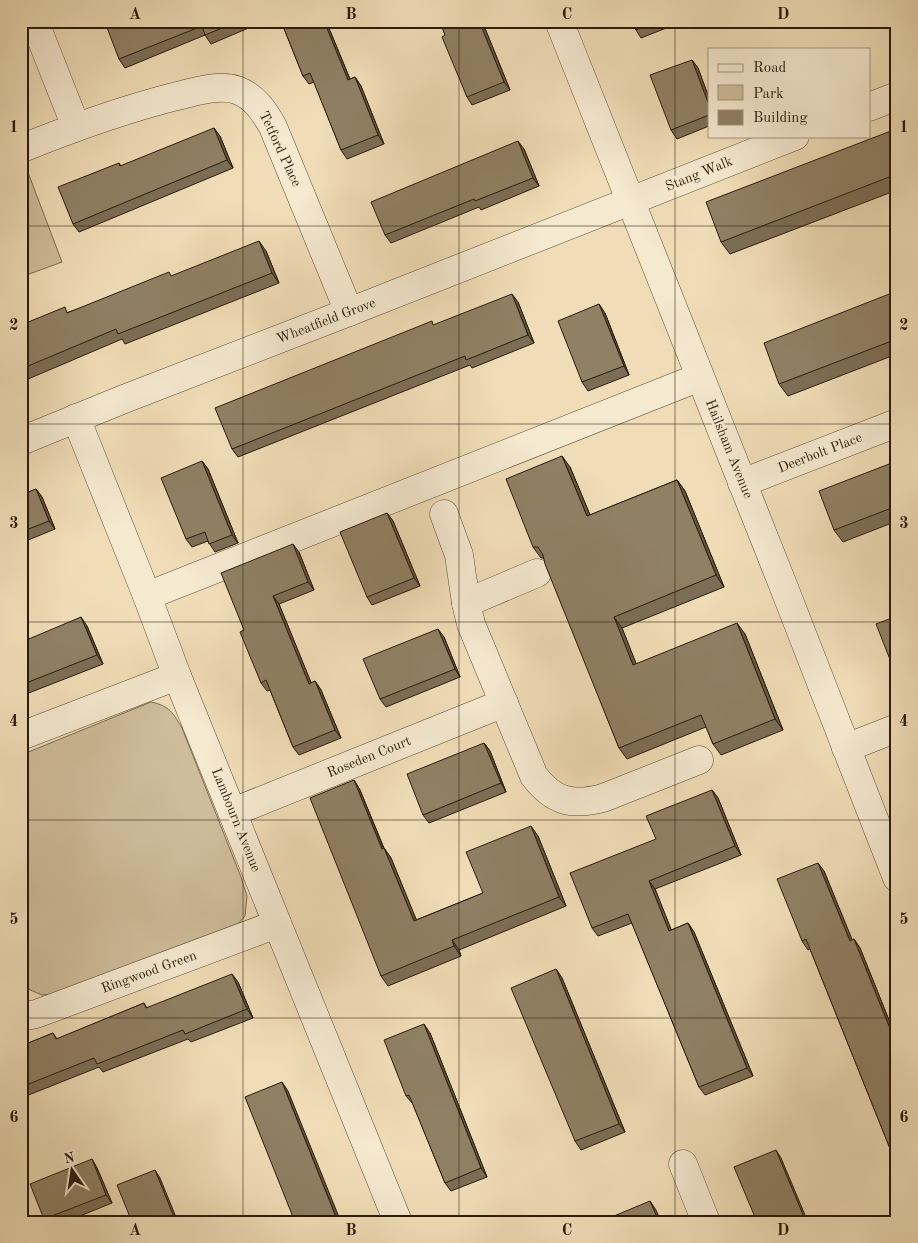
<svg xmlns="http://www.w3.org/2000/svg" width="918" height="1243" font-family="'Old Standard TT',serif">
	<rect width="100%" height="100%" fill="#f0ddb7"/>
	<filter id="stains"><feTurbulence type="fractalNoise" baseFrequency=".004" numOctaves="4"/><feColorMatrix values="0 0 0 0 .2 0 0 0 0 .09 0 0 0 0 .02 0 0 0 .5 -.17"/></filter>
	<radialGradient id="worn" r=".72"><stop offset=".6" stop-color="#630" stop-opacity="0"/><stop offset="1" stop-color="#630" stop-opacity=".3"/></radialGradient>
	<!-- green -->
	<g fill="#cebc9a" stroke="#7c6c52">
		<path d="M21,154l41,108 -41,15z"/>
		<path d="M151,702c19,4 22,11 31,26l59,149 6,19 -2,20 -14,16 -167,61 -22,2 -21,-9v-231z"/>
	</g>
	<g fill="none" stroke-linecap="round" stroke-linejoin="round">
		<!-- minor casing -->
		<g stroke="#5b4c36" stroke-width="29">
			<g id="minor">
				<path d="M559,21l224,564 114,293"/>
				<path d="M39,33l37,94"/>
				<path d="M869,107l28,-11"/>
				<path d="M25,147c50,-20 100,-38 152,-51 18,-4 41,-12 60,-6 18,7 27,21 36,37l76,185"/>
				<path d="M76,418l71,178 30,80 221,546"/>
				<path d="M21,441l103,-42 225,-87 446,-176"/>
				<path d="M742,483l155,-60"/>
				<path d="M444,514l15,41 7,48"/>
				<path d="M537,573l-71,30 5,21 63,152c20,26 38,30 69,22l96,-38"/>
				<path d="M147,596l553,-219"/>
				<path d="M21,736l156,-60"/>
				<path d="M846,748l51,-20"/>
				<path d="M233,812l271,-109"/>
				<path d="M21,1017l15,-3 241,-90"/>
				<path d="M683,1164l23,58"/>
			</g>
		</g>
		<!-- minor -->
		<use href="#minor" stroke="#f5e9d0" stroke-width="28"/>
	</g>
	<!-- wall -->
	<g fill="#7c6e56" stroke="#291b0b">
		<path d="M116,21h149l-54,23 -6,-9 -80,33 -6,-9z"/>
		<path d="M281,21h45l24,58 5,-2 6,9 23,58 -37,15 -6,-9 -27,-68 -5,2 -6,-8z"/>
		<path d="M440,21h42l28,69 -38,15 -5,-8 -22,-62z"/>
		<path d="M632,21h41l1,4 -33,13 -5,-8z"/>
		<path d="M692,60l6,8 11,30v28l-32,13 -6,-9z"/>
		<path d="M897,130v60l-167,64 -9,-12z"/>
		<path d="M220,136l13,32 -154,64 -6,-8 46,-61 2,3z"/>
		<path d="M524,149l15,37 -58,24 -2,-3 -88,36 -6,-8z"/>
		<path d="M266,251l13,32 -154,61 -3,-5 -101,43v-57l48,-13 103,-36z"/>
		<path d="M897,291v63l-109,42 -9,-12z"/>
		<path d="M518,302l16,41 -62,25 -2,-3 -232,92 -6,-8 202,-124z"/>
		<path d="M605,313l24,62 -41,16 -6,-9z"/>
		<path d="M202,461l6,8 30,74 -23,9 -7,-11 -16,6 -6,-8z"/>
		<path d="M897,461v60l-54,21 -9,-12z"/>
		<path d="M570,467l20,48 87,-35 8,11 39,96 -102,41 14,36 109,-30 38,96 -62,25 -8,-11 -7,-17 -79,32 -8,-11 -75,-190h-3l-8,-11z"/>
		<path d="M36,489l6,8 13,32 -34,14v-48z"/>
		<path d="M387,513l6,8 27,65 -48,19 -5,-8z"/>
		<path d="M299,552l15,38 -35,14 32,79 4,-2 6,9 20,48 -42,17 -6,-8 -23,-57 -3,1 -6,-8 -17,-53z"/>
		<path d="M897,616v54l-6,-8z"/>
		<path d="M87,626l16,38 -82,32v-50z"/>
		<path d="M444,637l16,40 -74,30 -6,-8z"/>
		<path d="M484,743l6,8 16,41 -77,31 -6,-8z"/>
		<path d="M354,780l6,10 24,58 7,10 25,62 67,-27 55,-57 28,70 -107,44 2,6 -73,30 -7,-10z"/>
		<path d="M712,790l6,8 23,57 -86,34 16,41 17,-7 6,9 59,144 -48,19 -6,-8 -67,-164 -34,13 -6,-8z"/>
		<path d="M824,871l28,69 2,-1 6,9 37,92v126l-87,-217 -2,1 -6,-9z"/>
		<path d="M556,969l6,9 63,154 -44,18 -6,-9z"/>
		<path d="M238,982l15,36 -62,24 -3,-3 -85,33 -4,-5 -78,31v-52l32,-13 4,6 87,-36 3,5z"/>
		<path d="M430,1033l57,144 -36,14 -6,-8 -32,-79 -7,-8z"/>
		<path d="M92,1159l5,9 15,35 -47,19h-20l-1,-3z"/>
	</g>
	<!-- shaded-wall -->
	<g fill="#655a46" stroke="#291b0b">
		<path d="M324,21h2l28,68 -6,-9z"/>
		<path d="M479,21h3l28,69 -6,-8z"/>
		<path d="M692,60l6,8 11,30v7z"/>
		<path d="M355,77l6,9 23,58 -6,-9z"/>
		<path d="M214,128l6,8 13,32 -6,-8z"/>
		<path d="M518,141l6,8 15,37 -6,-8z"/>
		<path d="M259,241l7,10 13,32 -7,-10z"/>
		<path d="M512,294l6,8 16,41 -6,-8z"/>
		<path d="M599,304l6,9 24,62 -5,-9z"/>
		<path d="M562,456l8,11 25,60 -8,-11z"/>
		<path d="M202,461l6,8 30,74 -6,-8z"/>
		<path d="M677,480l8,11 39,96 -8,-12z"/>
		<path d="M36,489l6,8 13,32 -6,-8z"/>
		<path d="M387,513l6,8 27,65 -6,-8z"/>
		<path d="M293,544l6,8 15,38 -6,-8z"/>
		<path d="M273,596l6,8 36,88 -6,-8z"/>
		<path d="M81,617l6,9 16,38 -6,-9z"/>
		<path d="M614,617l8,11 19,48 -8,-11z"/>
		<path d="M737,623l8,11 38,96 -8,-11z"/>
		<path d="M438,629l6,8 16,40 -5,-8z"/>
		<path d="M315,681l6,9 20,48 -6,-8z"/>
		<path d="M484,743l6,8 16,41 -5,-9z"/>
		<path d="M354,780l6,10 28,69 -6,-10z"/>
		<path d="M712,790l6,8 23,57 -6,-9z"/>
		<path d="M531,826l7,10 28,70 -7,-9z"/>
		<path d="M384,848l7,10 30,73 -7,-10z"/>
		<path d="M818,863l6,8 32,78 -6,-8z"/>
		<path d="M649,881l6,8 20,50 -6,-8z"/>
		<path d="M688,923l6,9 59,144 -6,-8z"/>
		<path d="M854,939l6,9 37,92v6z"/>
		<path d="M452,940l7,10 2,6 -7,-10z"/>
		<path d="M556,969l6,9 63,154 -6,-8z"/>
		<path d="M232,974l6,8 15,36 -6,-9z"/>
		<path d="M424,1024l6,9 57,144 -6,-9z"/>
		<path d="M282,1082l6,9 53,131h-3z"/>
		<path d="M776,1150l5,8 27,64h-2z"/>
		<path d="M92,1159l5,9 15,35 -6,-8z"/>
		<path d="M155,1170l5,8 18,44h-2z"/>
		<path d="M650,1201l6,9 5,12h-2z"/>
	</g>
	<!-- building -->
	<g fill="#908064" stroke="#291b0b">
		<path d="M116,21h123l-34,14 -3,-9 -83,33 -13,-34z"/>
		<path d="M281,21h43l24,59 7,-3 23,58 -37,15 -31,-77 -7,3z"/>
		<path d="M440,21h39l25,61 -37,15 -25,-60 3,-2z"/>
		<path d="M632,21h25l-21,9z"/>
		<path d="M692,60l17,45v10l-38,15 -21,-55z"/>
		<path d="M214,128l13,32 -154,64 -15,-37 61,-24 1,3z"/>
		<path d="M896,129l1,45 -176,68 -15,-40z"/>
		<path d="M518,141l15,37 -58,23 -1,-2 -89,36 -14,-33z"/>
		<path d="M259,241l13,32 -154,61 -2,-5 -95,40v-44l44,-18 2,6 102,-41 2,4z"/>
		<path d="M897,291v48l-118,45 -15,-41z"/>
		<path d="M512,294l16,41 -62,25 -1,-4 -233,93 -17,-41 217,-87 1,4z"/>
		<path d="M599,304l25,62 -42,16 -24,-61z"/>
		<path d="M562,456l25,60 90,-36 39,95 -102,42 19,48 104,-42 38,96 -62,25 -12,-29 -82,33 -74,-184 -2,-9 -5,-8h-5l-27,-68z"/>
		<path d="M202,461l30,74 -23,9 -4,-12 -19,7 -25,-61z"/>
		<path d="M897,461v45l-63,24 -15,-39z"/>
		<path d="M36,489l13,32 -28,11v-37z"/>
		<path d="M387,513l27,65 -47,19 -27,-65z"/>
		<path d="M293,544l15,38 -35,14 36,88 6,-3 20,49 -42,17 -27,-67 -5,3 -21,-51 4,-2 -23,-57z"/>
		<path d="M897,616v44l-6,2 -15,-38z"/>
		<path d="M81,617l16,38 -76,30v-39l4,-2 -1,-3z"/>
		<path d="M438,629l17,40 -75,30 -17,-40z"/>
		<path d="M484,743l17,40 -78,32 -16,-41z"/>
		<path d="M354,780l28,69 2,-1 30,73 69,-28 -17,-41 65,-26 28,71 -107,43 2,6 -73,30 -71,-178z"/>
		<path d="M712,790l23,56 -86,35 20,50 19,-8 59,145 -48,19 -71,-173 -36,14 -22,-55 86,-34 -10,-23z"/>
		<path d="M818,863l32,78 4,-2 43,107v120l-91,-227 -4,2 -25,-62z"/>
		<path d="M556,969l63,155 -44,17 -64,-153z"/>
		<path d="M232,974l15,35 -62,25 -2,-4 -86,34 -3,-6 -73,29v-41l32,-13 3,6 88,-36 2,5z"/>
		<path d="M424,1024l57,144 -36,15 -36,-88 -3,1 -22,-56z"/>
		<path d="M282,1082l56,140h-43l-50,-125z"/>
		<path d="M776,1150l30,72h-49l-23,-55z"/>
		<path d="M92,1159l14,36 -62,24 -14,-35z"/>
		<path d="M155,1170l21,52h-44l-15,-37z"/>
		<path d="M650,1201l9,21h-42l-3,-6z"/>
	</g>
	<!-- grid -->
	<path fill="none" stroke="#291b0b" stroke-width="1" stroke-opacity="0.55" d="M243,21v1201M459,21v1201M675,21v1201M21,226h876M21,424h876M21,622h876M21,820h876M21,1018h876"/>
	<g text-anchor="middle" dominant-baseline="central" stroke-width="5" stroke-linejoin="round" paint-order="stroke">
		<!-- street labels -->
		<g font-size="14" fill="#291b0b" stroke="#f5e9d0">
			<text transform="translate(280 149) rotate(65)">Tetford Place</text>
			<text transform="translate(699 174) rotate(-22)">Stang Walk</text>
			<text transform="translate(326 321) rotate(-21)">Wheatfield Grove</text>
			<text transform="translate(729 449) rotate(68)">Hailsham Avenue</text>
			<text transform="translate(820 453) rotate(-21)">Deerbolt Place</text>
			<text transform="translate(369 757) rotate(-22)">Roseden Court</text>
			<text transform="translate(236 820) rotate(68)">Lambourn Avenue</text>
			<text transform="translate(149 972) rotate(-20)">Ringwood Green</text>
		</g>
	</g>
	<!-- margin -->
	<rect width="918" height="1243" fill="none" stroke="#f0ddb7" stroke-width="55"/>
	<!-- legend -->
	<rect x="708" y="48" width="162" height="90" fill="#f5e9d0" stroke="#a39781"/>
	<rect x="718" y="64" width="25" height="8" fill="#f5e9d0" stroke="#a39781"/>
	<text x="753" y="72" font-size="15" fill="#291b0b">Road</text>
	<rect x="718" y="85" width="25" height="15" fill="#cebc9a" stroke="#a39781"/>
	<text x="753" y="98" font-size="15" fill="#291b0b">Park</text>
	<rect x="718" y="110" width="25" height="15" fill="#908064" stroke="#a39781"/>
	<text x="753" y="122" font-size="15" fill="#291b0b">Building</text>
	<!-- north arrow -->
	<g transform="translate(72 1170) rotate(347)" stroke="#f5e9d0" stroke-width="4" paint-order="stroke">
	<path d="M0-4L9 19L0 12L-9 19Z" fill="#291b0b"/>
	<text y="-8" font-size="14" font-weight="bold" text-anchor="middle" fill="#291b0b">N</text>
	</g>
	<rect x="28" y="28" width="862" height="1188" fill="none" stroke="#291b0b" stroke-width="2"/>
	<g font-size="16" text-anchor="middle" font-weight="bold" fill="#291b0b">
		<text x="135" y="19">A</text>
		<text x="351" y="19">B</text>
		<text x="567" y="19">C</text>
		<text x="783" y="19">D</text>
		<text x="14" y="132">1</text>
		<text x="904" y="132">1</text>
		<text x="14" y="330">2</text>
		<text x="904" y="330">2</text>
		<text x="14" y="528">3</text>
		<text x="904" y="528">3</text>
		<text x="14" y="726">4</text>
		<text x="904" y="726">4</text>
		<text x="14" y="924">5</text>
		<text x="904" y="924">5</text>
		<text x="14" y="1122">6</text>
		<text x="904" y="1122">6</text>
		<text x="135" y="1235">A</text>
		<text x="351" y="1235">B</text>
		<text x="567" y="1235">C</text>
		<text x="783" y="1235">D</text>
	</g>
	<rect width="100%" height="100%" filter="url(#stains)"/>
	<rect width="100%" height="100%" fill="url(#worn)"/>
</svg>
